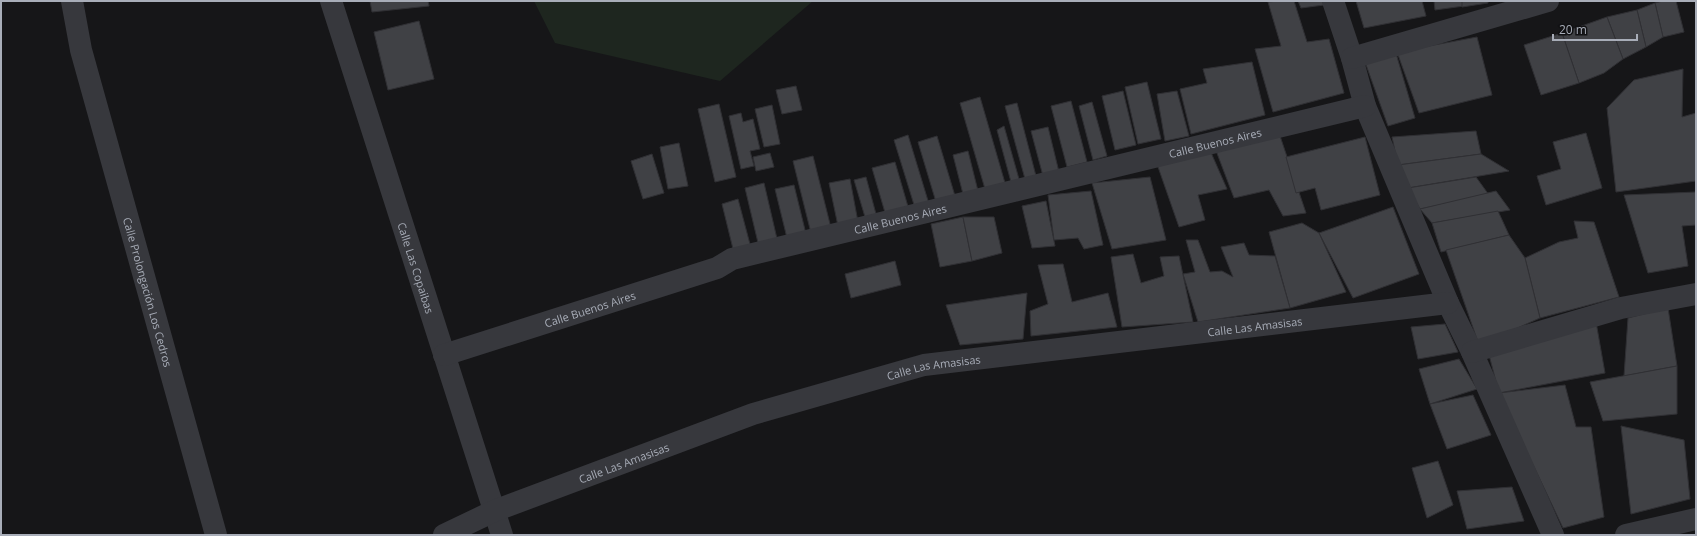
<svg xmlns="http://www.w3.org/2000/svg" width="1697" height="536" font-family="'Open Sans',sans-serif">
	<rect width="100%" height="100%" fill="#161618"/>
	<!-- green -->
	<path fill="#1e261f" d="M534,1h279l-93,80 -165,-38z"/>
	<!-- building -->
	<g fill="#404145" stroke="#303034">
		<path d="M370,1h58l1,5 -57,6z"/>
		<path d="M1279,1h15l13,41 22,-3 15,54 -71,19 -18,-63 26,-3 -13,-44z"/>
		<path d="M1298,1h24l2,4 -23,3z"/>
		<path d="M1356,1h66l4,15 -62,12z"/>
		<path d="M1434,1h29l1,5 -29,4z"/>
		<path d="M1462,1h26v2l-26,4z"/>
		<path d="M1663,1h13l8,31 -21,5 -8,-34z"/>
		<path d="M1655,3l8,34 -17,10 -9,-37z"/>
		<path d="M1637,10l9,37 -23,12 -16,-42z"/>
		<path d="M1607,17l16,42 -19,14 -25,10 -17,-50z"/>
		<path d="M419,21l15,58 -46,11 -14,-58z"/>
		<path d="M1562,33l17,50 -38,12 -17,-50z"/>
		<path d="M1477,37l15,58 -73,18 -22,-61z"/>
		<path d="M1395,50l20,68 -27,8 -23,-64z"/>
		<path d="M1252,62l13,53 -74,19 -11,-45 27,-6 -4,-14z"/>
		<path d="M1683,69l-1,48 14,-4v68l-80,11 -9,-84 27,-28z"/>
		<path d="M1147,82l14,57 -23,5 -13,-57z"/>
		<path d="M796,86l6,24 -20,4 -6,-24z"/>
		<path d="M1123,91l13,54 -21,5 -13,-54z"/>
		<path d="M1177,91l12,45 -24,5 -8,-47z"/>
		<path d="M980,97l25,86 -20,6 -25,-86z"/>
		<path d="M1071,101l16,61 -20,5 -16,-61z"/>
		<path d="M1092,102l15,54 -14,4 -14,-54z"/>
		<path d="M1017,103l19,73 -11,3 -20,-73z"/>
		<path d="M719,104l17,73 -21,5 -17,-73z"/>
		<path d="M772,105l8,39 -16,3 -9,-38z"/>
		<path d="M741,113l2,9 10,-3 7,30 -10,2 4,15 -13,3 -12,-53z"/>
		<path d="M1004,126l15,53 -8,3 -14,-52z"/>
		<path d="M1048,127l11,45 -16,4 -12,-45z"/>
		<path d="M1476,131l5,23 -83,11 -6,-28z"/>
		<path d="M1279,133l27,80 -23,3 -14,-26 -35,8 -19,-50z"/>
		<path d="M1586,133l16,55 -56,17 -9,-29 24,-7 -8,-27z"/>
		<path d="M908,135l21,69 -14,4 -21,-68z"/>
		<path d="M937,136l18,60 -19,6 -18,-60z"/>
		<path d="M1365,137l15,58 -59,15 -6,-22 -19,5 -10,-36z"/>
		<path d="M679,143l9,43 -20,3 -8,-42z"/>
		<path d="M1209,148l18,41 -29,6 7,25 -26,7 -22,-63z"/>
		<path d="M968,151l10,40 -15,3 -10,-39z"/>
		<path d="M770,153l4,14 -18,4 -3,-14z"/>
		<path d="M652,154l12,39 -21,6 -12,-38z"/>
		<path d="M1481,154l28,17 -101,17 -10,-23z"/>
		<path d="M813,156l18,72 -20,5 -18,-72z"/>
		<path d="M895,162l14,48 -23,6 -14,-48z"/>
		<path d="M866,177l10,37 -11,3 -11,-37z"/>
		<path d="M1150,177l16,63 -54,9 -20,-66z"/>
		<path d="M1476,177l13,18 -69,14 -12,-21z"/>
		<path d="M850,179l8,43 -20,4 -9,-43z"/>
		<path d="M764,183l14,60 -19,4 -14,-59z"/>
		<path d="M794,185l12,49 -19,4 -12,-49z"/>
		<path d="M1091,191l12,54 -19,4 -6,-11 -24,2 -6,-45z"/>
		<path d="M1496,191l14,19 -78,13 -12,-14z"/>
		<path d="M1696,192v33l-14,1 6,40 -40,7 -24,-78z"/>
		<path d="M738,199l13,49 -17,5 -12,-49z"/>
		<path d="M1046,201l9,45 -23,2 -10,-42z"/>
		<path d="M1393,207l26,67 -66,24 -34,-65z"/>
		<path d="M1498,211l11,24 -68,17 -9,-29z"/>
		<path d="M963,217l9,44 -32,6 -9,-43z"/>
		<path d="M963,217h31l8,36 -30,8z"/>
		<path d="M1574,221l20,1 25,75 -79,21 -15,-60 34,-16 19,-4z"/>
		<path d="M1302,223l17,10 27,59 -56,16 -21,-76z"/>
		<path d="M1509,235l16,23 15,60 -61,27 -33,-95z"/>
		<path d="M1186,240h12l12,32 12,-1 11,6 -12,-30 23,-4 5,12 26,1 15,52 -92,14 -15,-48 12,-2z"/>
		<path d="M1133,254l8,29 23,-7 -4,-19 19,-1 14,66 -71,5 -11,-70z"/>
		<path d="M895,261l6,24 -50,13 -6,-24z"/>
		<path d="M1063,264l9,38 36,-9 9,34 -86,9 -1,-25 18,-7 -10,-39z"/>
		<path d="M1027,293l-4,46 -63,6 -14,-40z"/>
		<path d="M1668,308l9,58 -53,10 4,-58z"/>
		<path d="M1596,322l9,51 -106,20 -11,-42z"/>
		<path d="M1445,324l13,28 -40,7 -7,-32z"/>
		<path d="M1459,359l18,30 -47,15 -11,-35z"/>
		<path d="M1677,366v48l-74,7 -13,-39z"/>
		<path d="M1565,385l11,42h15l13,90 -41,11 -64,-135z"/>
		<path d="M1473,395l18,40 -44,14 -17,-45z"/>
		<path d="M1621,426l63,14 6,59 -59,15z"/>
		<path d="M1438,461l15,44 -26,13 -15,-50z"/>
		<path d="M1512,487l12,34 -57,8 -10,-38z"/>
	</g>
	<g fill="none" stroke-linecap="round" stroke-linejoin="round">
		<!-- minor -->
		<g stroke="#37383d" stroke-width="22">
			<path id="s1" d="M72,1l9,49 135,485"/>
			<path id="s2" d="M331,1l171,534"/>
			<path d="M1333,1l19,57 13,48 83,197 24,49 81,183"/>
			<path d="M1352,58l196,-57"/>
			<path d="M1472,352l149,-44 75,-14"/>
			<path id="s3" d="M444,355l273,-87 15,-9 633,-153"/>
			<path id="s4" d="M444,535l50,-24 259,-97 171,-49 524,-62"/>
			<path d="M1626,535l70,-16"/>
		</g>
	</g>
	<g text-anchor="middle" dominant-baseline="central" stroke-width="3.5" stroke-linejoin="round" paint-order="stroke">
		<!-- street labels -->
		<g font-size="11" fill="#a8adb8" stroke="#111113">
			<text stroke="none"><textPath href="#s3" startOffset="801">Calle Buenos Aires</textPath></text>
			<text stroke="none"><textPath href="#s3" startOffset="477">Calle Buenos Aires</textPath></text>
			<text stroke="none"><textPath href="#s2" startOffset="280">Calle Las Copaibas</textPath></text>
			<text stroke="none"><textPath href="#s1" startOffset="301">Calle Prolongación Los Cedros</textPath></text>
			<text stroke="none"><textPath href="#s3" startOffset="153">Calle Buenos Aires</textPath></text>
			<text stroke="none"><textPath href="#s4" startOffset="843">Calle Las Amasisas</textPath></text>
			<text stroke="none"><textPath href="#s4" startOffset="519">Calle Las Amasisas</textPath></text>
			<text stroke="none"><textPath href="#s4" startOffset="194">Calle Las Amasisas</textPath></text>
		</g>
	</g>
	<!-- border -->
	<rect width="1697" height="536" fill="none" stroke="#a8adb8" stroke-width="4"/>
	<!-- scale -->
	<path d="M1553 34v6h84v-6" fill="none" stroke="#a8adb8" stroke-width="2"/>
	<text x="1559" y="34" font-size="12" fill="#a8adb8" stroke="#111113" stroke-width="3" paint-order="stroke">20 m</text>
</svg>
